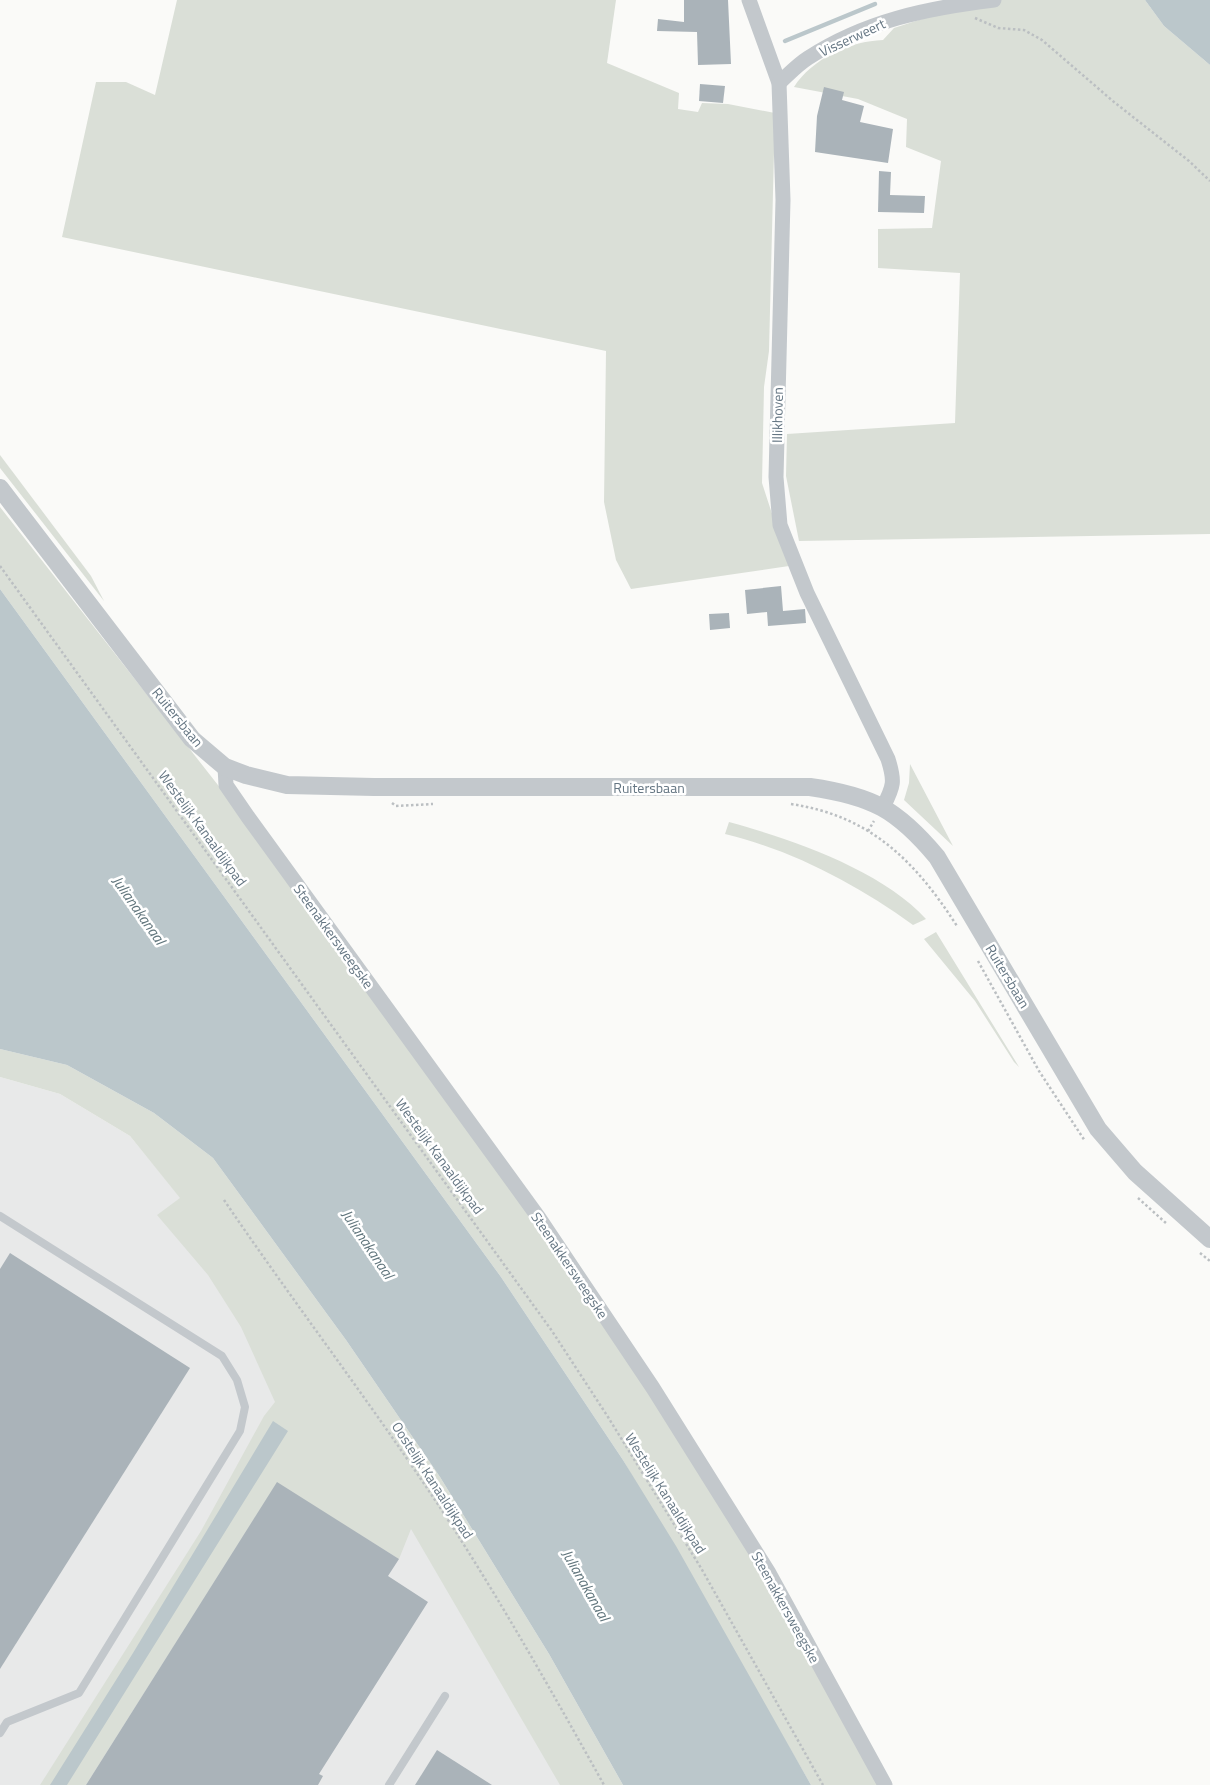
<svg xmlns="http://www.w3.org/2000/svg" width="1210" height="1785" font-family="'Titillium Web',sans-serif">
	<rect width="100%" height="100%" fill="#fafaf8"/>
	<!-- built -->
	<path fill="#e8e9e9" d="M0,1077l60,17 70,42 86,105 84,97 272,447h-572z"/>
	<!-- green -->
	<g fill="#dadfd7">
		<path d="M177,0h439l-9,63 72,30 -1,16 20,3 4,-9 26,1 47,9 -6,238 -5,36 -2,96 27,83 -158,23 -15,-29 -12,-58 2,-151 -544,-114 34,-155h30l29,13z"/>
		<path d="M953,0h192l19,26 46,39v469l-411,7 -13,-65 1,-42 168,-11 5,-150 -82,-5v-39l54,-1 9,-67 -35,-14 1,-28 -49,-20 -64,-12c18,-28 56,-46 89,-47l11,-12 34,-11z"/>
		<path d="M0,455l91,121 13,25 -104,-133z"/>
		<path d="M0,507l290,370 386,547 208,361h-73l-188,-325 -122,-183 -501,-688z"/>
		<path d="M910,764l43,82 -49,-46 5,-17z"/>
		<path d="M729,822c62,17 153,48 197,97l-13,6c-57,-41 -119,-74 -188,-91z"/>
		<path d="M936,932l83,135 -5,-5 -39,-61 -51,-62z"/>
		<path d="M0,1049l67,16 87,48 59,45 133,182 94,137 109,177 74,131h-63l-149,-256 -12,30 -122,-76 -191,302h-46l161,-254 63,-115 11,-14 -34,-75 -33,-52 -51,-60 23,-17 -50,-62 -70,-42 -60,-17z"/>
	</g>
	<!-- water -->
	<g fill="#bbc7cb">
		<path d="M1145,0h65v65l-46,-39z"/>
		<path d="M0,589l501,688 122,183 53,86 135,239h-188l-74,-131 -109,-177 -94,-137 -133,-182 -59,-45 -87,-48 -67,-16z"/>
		<path d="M273,1421l15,10 -221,354h-17l83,-132z"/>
	</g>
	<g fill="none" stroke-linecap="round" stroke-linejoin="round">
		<!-- stream -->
		<path stroke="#bbc7cb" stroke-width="4.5" d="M785,41l90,-37"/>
	</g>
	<!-- building -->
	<g fill="#aab3b9">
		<path d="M684,0h44l3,64 -33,1 -1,-33 -40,-1 1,-12 26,3z"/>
		<path d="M700,84l25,2 -2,17 -24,-2z"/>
		<path d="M824,87l20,5 -2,8 22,6 -4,16 33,7 -5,34 -73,-11 2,-36z"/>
		<path d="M879,171l12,1 -1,23 35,1 -1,17 -46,-1z"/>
		<path d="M781,586l2,25 22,-2 1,14 -38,3 -1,-14 -20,2 -2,-24z"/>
		<path d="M729,613l1,15 -20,2 -1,-16z"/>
		<path d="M10,1253l180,115 -190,301v-400z"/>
		<path d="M277,1482l122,77 -11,17 40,26 -109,172 4,2 -5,9h-232z"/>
		<path d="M437,1750l55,35h-77z"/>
	</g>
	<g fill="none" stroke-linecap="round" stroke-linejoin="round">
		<!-- path -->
		<g stroke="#bbbfc2" stroke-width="2.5" stroke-dasharray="2.5 2.5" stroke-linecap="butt">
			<path d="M975,18l23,10 26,2 18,10 72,62 75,59 21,20"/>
			<path d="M0,566l552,765 56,86 93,151 122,217"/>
			<path d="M392,803l4,3 37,-2"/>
			<path d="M791,804c80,12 124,57 166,122"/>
			<path d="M868,831l6,-10"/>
			<path d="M978,961l61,110 46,70"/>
			<path d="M1138,1198l29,26"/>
			<path d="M224,1200c70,103 146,202 215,306 59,90 112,184 165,279"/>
			<path d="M1200,1253l10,8"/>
		</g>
		<!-- service -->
		<g stroke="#c3c8cc" stroke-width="8">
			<path d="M0,1216l222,140 15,24 8,27 -5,24 -161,262 -72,29 -7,11"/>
			<path d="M389,1785l56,-89"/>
		</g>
		<!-- minor -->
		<g stroke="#c3c8cc" stroke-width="15">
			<path d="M749,0l30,83 4,117 -7,277 4,48 27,68 81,166c7,22 6,27 -5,48"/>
			<path d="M779,83c9,-8 18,-18 29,-25 57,-37 119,-50 186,-58"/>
			<path d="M225,767l1,18 22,32 291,401 114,170 116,185 116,212"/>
		</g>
		<!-- tertiary -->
		<path stroke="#c3c8cc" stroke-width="18" d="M0,488l192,251 33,28 21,8 41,10 87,2h436c62,9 87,22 127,70l161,272 37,43 75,67"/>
	</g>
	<g text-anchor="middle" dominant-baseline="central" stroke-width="5" stroke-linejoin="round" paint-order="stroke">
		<!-- street labels -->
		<g font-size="14" fill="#657683" stroke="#fff">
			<text transform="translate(852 37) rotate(-25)">Visserweert</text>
			<text transform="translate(777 415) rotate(-89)">Illikhoven</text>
			<text transform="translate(178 717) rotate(51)">Ruitersbaan</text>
			<text x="649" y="787">Ruitersbaan</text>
			<text transform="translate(203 828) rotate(54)">Westelijk Kanaaldijkpad</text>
			<text transform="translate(334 936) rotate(54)">Steenakkersweegske</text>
			<text transform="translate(1008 976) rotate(59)">Ruitersbaan</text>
			<text transform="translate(440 1156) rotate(54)">Westelijk Kanaaldijkpad</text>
			<text transform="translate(570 1265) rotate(56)">Steenakkersweegske</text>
			<text transform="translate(433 1480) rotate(57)">Oostelijk Kanaaldijkpad</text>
			<text transform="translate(666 1493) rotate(58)">Westelijk Kanaaldijkpad</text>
			<text transform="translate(786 1607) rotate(61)">Steenakkersweegske</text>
		</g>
		<!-- water labels -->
		<g font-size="15" font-style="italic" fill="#60757c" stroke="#fff">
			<text transform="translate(139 910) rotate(55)">Julianakanaal</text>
			<text transform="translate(368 1244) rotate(56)">Julianakanaal</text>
			<text transform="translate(586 1585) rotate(60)">Julianakanaal</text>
		</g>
	</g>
</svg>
